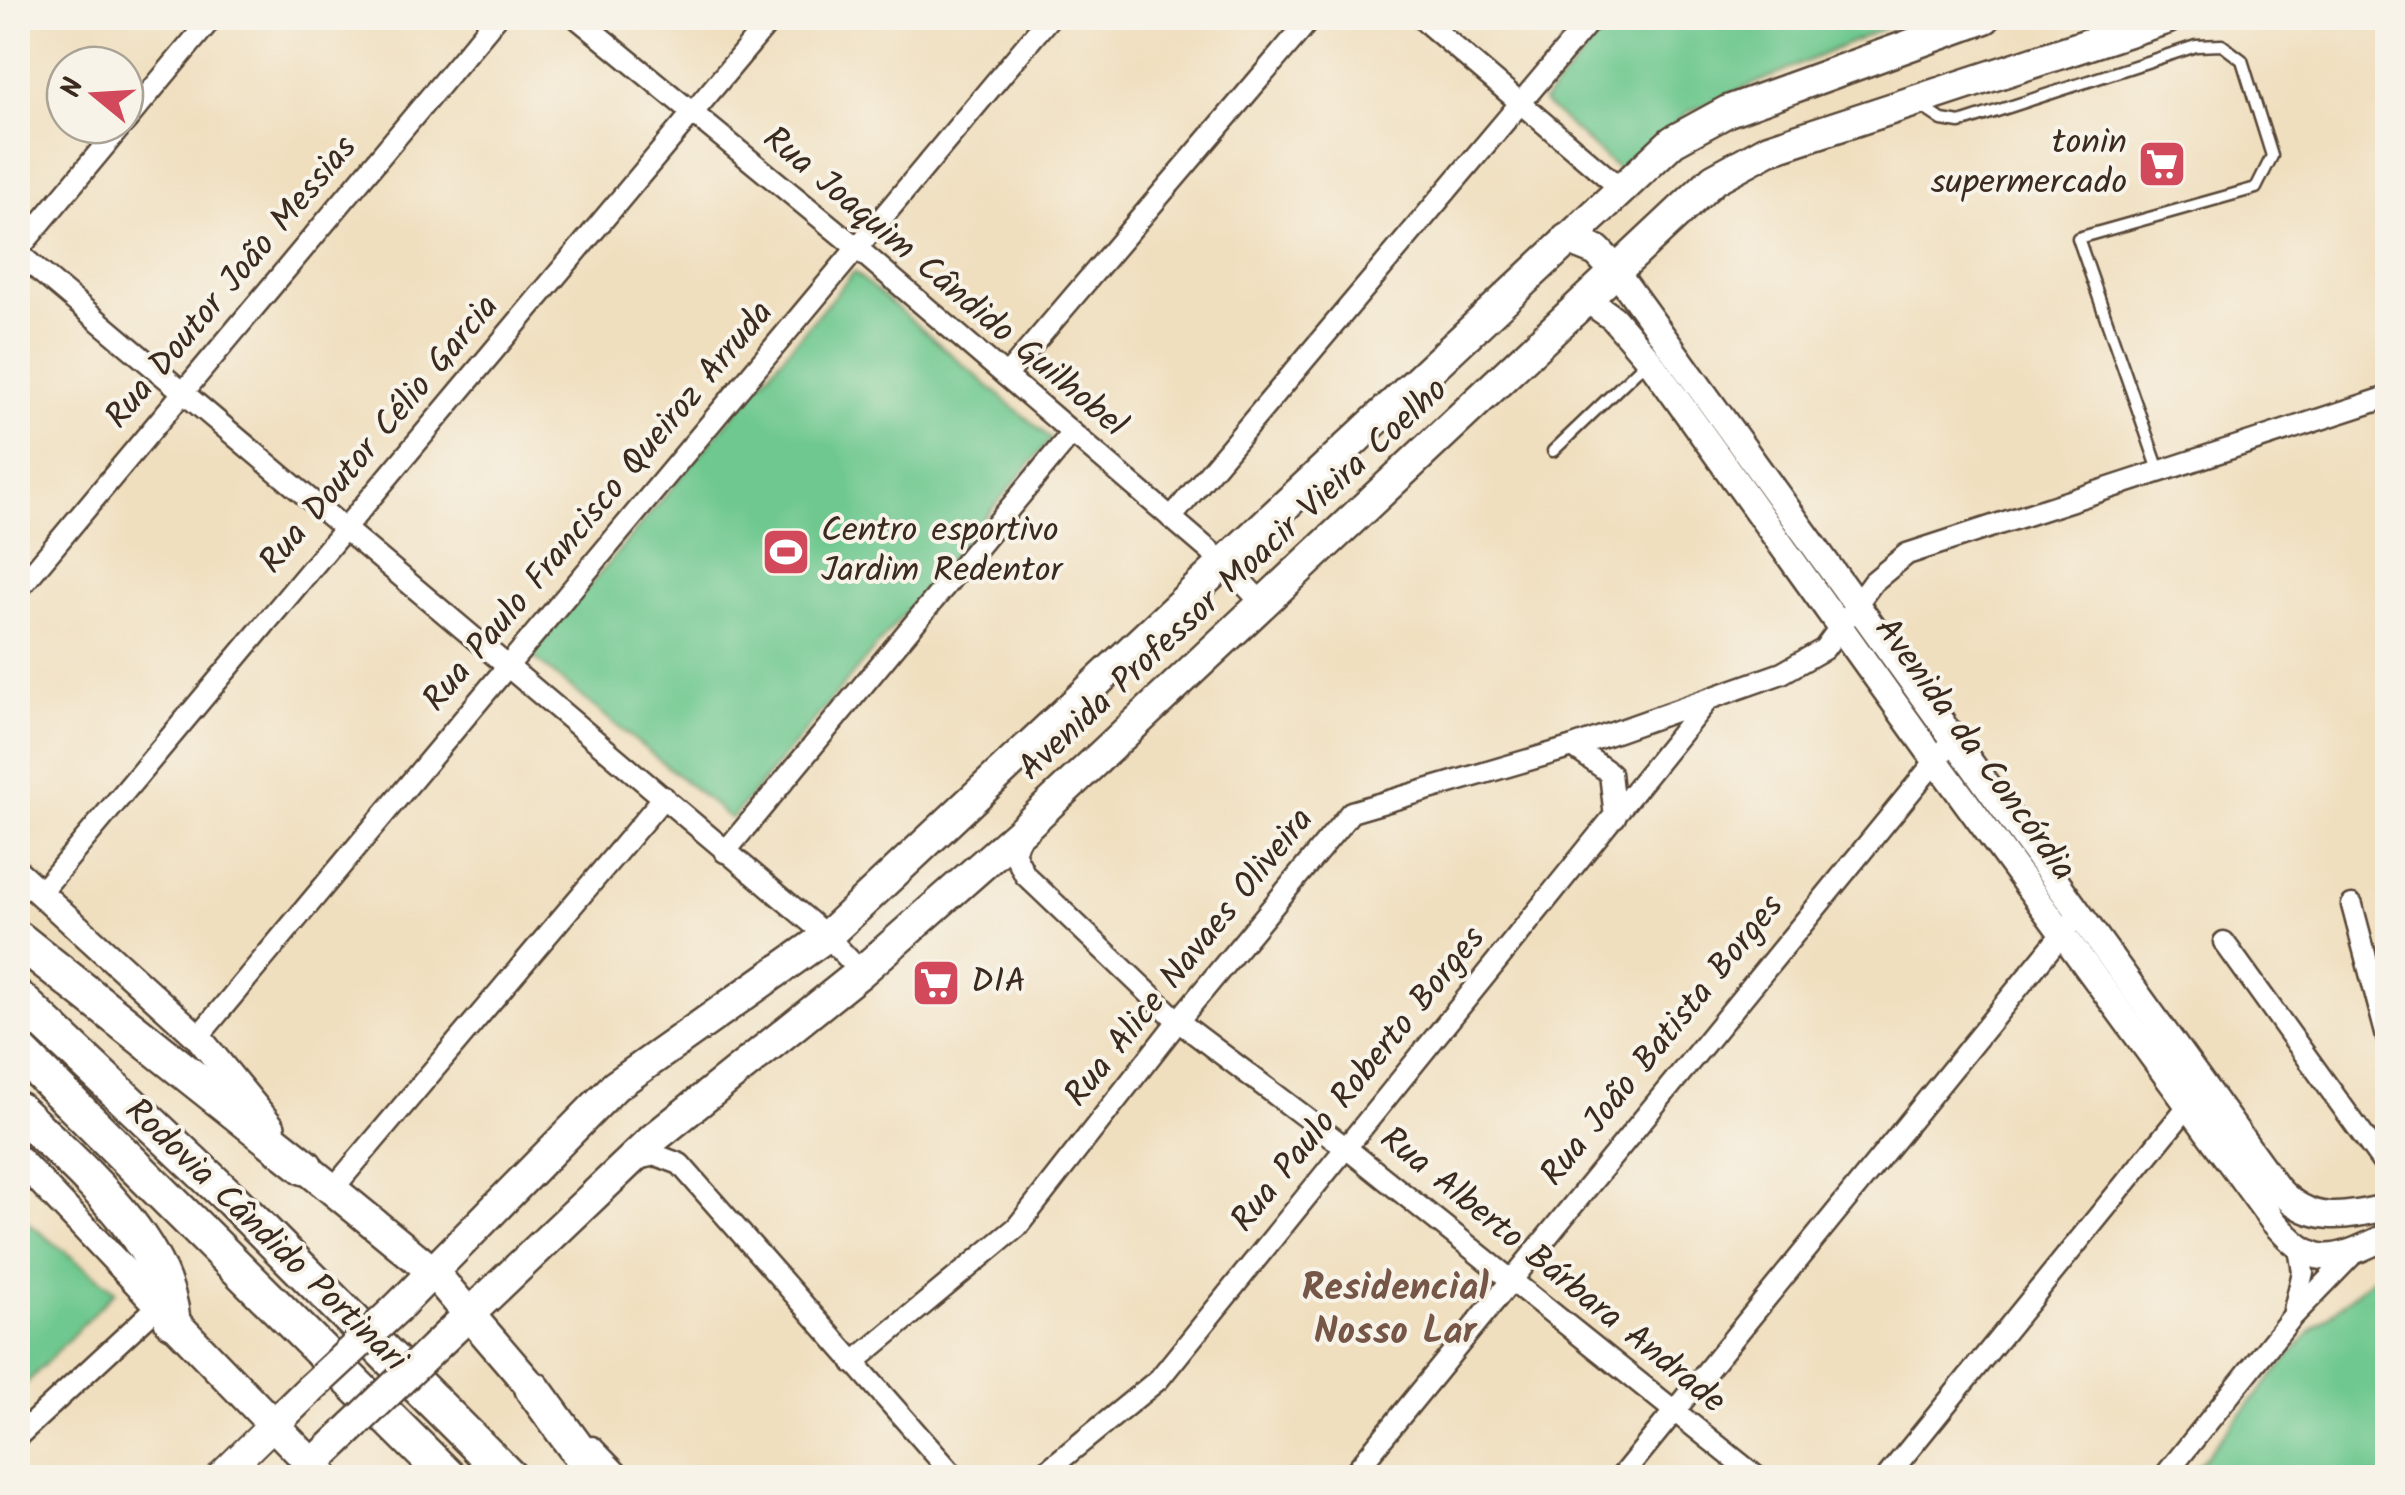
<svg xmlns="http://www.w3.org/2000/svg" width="2405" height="1495" font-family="Kalam,sans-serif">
	<rect width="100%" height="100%" fill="#f7f3e8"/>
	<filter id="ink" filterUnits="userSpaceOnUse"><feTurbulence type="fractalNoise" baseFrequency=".01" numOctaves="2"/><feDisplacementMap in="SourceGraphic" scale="20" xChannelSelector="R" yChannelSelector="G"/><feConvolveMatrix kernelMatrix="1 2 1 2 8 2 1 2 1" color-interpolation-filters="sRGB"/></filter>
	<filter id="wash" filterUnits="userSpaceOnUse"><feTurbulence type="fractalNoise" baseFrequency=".0048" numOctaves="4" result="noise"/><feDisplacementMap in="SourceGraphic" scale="40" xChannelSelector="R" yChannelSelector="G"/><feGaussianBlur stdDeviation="2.25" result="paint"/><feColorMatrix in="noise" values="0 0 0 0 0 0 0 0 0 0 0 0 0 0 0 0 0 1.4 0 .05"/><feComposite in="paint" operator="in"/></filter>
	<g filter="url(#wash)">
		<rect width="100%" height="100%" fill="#f0dfbf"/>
		<!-- park -->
		<g fill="#6ec88f" stroke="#547956" stroke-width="2.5">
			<path d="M1615,18h293l-220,94 -68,59 -77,-69z"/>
			<path d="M854,272l197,167 -320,380 -200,-164z"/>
			<path d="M18,1215l97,76 -97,101z"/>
			<path d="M2387,1271v206h-199l123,-146 64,-55z"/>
		</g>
	</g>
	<g filter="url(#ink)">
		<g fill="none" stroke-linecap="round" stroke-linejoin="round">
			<!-- service casing -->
			<g stroke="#564536" stroke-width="15">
				<g id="service">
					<path d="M1921,106l21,14 18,3 236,-77 26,-1 20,15 30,96 -16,32 -178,50 82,235"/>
					<path d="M1553,451l94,-90"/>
				</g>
			</g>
			<!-- minor casing -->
			<g stroke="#564536" stroke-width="25">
				<g id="minor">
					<path d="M577,18l280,230 368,316 39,41"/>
					<path d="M1421,18l200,171"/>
					<path d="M125,122l87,-104"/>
					<path d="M18,250l104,-125"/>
					<path d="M18,253l809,683 34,36"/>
					<path d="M1006,376l305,-358"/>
					<path d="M1171,518l421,-500"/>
					<path d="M18,590l478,-572"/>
					<path d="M1573,747l37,26 5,44"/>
					<path d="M1021,832l-7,21 11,22 153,146 167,126 413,331"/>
					<path d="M725,852l347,-419"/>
					<path d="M39,894l733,-876"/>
					<path d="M2352,905l36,136"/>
					<path d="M2224,942l164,228"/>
					<path d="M198,1037l851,-1019"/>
					<path d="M632,1160l24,-5 24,9 276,314"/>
					<path d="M332,1190l332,-393"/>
					<path d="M2294,1310l9,-38 -4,-24"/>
					<path d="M853,1363l164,-136 161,-206 173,-209 222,-65 209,-74 42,-24 49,-67 34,-28 481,-157"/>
					<path d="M18,1436l141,-131"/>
					<path d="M592,1447l30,31"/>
					<path d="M1038,1478l121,-99 548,-678"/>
					<path d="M1350,1478l602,-737"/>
					<path d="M1620,1478l450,-554"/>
					<path d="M1886,1478l311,-383"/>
					<path d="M2163,1478l129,-161 60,-62"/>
				</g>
			</g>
			<!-- tertiary casing -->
			<g stroke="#564536" stroke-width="30">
				<g id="tertiary">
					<path d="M1615,270l663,919c33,36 66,28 110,18"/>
					<path d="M1586,299l27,19 36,42 287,401 337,460c44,51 60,40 115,15"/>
					<path d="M18,873l180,164 74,90"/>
					<path d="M18,1158l150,158"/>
				</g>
			</g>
			<!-- secondary casing -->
			<g stroke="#564536" stroke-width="32">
				<path id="secondary" d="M219,1478l52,-51"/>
			</g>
			<!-- primary casing -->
			<g stroke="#564536" stroke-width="35">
				<g id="primary">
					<path d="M1567,239l30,12 18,19"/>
					<path d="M305,1167l127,104 101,118"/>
					<path d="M397,1308l218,-222 212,-150 846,-795 55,-30 257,-93"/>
					<path d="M172,1320l153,158"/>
					<path d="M436,1346l217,-207 208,-167 161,-142 692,-651 55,-30 399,-131"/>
					<path d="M271,1427l40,-39"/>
					<path d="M312,1465l42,-40"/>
				</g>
			</g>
			<!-- motorway casing -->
			<g stroke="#564536" stroke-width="40">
				<g id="motorway">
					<path d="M18,939l287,228"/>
					<path d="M18,998l214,202 278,278"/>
					<path d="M18,1050l431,428"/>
					<path d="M18,1110c57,56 146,127 154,210"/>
					<path d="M533,1389l65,89"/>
				</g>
			</g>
			<!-- service -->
			<use href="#service" stroke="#fff" stroke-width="10"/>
			<!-- minor -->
			<use href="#minor" stroke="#fff" stroke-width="20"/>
			<!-- tertiary -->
			<use href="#tertiary" stroke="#fff" stroke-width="25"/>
			<!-- secondary -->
			<use href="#secondary" stroke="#fff" stroke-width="28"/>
			<!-- primary -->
			<use href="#primary" stroke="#fff" stroke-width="30"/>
			<!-- motorway -->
			<use href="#motorway" stroke="#fff" stroke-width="35"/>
			<!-- primary-bridge casing -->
			<g stroke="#564536" stroke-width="35" stroke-linecap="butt">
				<g id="primary-bridge">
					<path d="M311,1388l86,-80"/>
					<path d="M354,1425l82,-79"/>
				</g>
			</g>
			<!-- primary-bridge -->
			<use href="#primary-bridge" stroke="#fff" stroke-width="30"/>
		</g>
	</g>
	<!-- icons -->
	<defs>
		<g id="supermarket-square" transform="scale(2.5)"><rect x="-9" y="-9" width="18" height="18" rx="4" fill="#d1495b" stroke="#f7f3e8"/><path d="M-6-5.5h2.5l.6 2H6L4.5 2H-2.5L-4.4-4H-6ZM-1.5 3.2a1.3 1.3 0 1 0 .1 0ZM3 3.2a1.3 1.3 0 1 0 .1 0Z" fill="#fff"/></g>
		<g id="stadium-square" transform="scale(2.5)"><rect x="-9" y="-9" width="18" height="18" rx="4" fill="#d1495b" stroke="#f7f3e8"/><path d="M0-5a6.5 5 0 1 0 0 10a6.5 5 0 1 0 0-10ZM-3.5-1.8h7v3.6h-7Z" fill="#fff"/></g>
	</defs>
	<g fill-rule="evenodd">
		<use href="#supermarket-square" x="2162" y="164"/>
		<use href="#stadium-square" x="786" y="552"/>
		<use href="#supermarket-square" x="936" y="983"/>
	</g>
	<g text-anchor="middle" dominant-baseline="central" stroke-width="8" stroke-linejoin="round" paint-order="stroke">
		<!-- poi labels -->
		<g font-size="35" fill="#3b2a1e" stroke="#f7f3e8" text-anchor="start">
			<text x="2127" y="144" text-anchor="end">tonin<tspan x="2127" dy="40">supermercado</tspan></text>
			<text x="821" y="532">Centro esportivo<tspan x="821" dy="40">Jardim Redentor</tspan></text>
			<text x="971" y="983">DIA</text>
		</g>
		<!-- street labels -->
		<g font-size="35" fill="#3b2a1e" stroke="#f7f3e8">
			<text transform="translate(232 283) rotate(-50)">Rua Doutor João Messias</text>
			<text transform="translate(944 283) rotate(40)">Rua Joaquim Cândido Guilhobel</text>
			<text transform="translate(380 435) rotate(-50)">Rua Doutor Célio Garcia</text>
			<text transform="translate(599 507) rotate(-50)">Rua Paulo Francisco Queiroz Arruda</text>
			<text transform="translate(1234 580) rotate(-43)">Avenida Professor Moacir Vieira Coelho</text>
			<text transform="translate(1974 750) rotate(54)">Avenida da Concórdia</text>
			<text transform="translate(1190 958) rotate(-51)">Rua Alice Navaes Oliveira</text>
			<text transform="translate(1663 1041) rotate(-51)">Rua João Batista Borges</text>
			<text transform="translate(1359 1080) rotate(-51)">Rua Paulo Roberto Borges</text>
			<text transform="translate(265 1236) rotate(44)">Rodovia Cândido Portinari</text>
			<text transform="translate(1552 1271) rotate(39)">Rua Alberto Bárbara Andrade</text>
		</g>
		<!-- neighbourhood labels -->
		<g font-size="38" font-weight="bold" fill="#765646" stroke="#f7f3e8">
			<text x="1395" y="1289">Residencial<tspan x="1395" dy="44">Nosso Lar</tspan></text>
		</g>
	</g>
	<!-- margin -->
	<rect width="2405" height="1495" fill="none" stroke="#f7f3e8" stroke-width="60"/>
	<!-- north arrow -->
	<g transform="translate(95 95) rotate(288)"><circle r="48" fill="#f7f3e8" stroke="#aca397" stroke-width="2.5"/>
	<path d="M0-8L18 38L0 25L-18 38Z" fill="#d1495b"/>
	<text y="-15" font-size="28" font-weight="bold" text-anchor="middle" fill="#3b2a1e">N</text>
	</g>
</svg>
